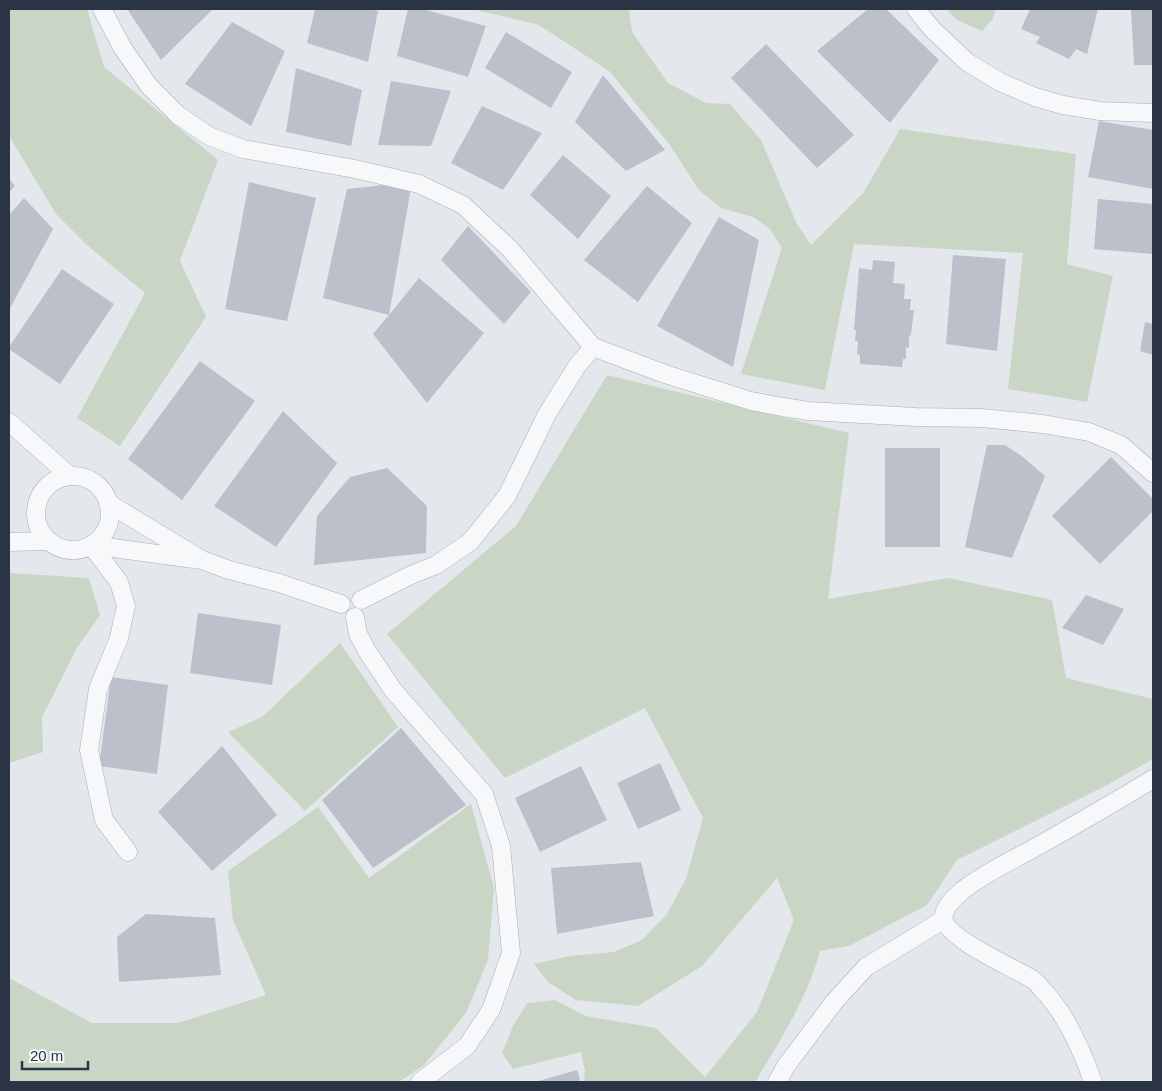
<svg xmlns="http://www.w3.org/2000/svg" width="1162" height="1091" font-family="Arial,sans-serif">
	<rect width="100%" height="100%" fill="#e4e7ec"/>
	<!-- green -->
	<g fill="#c9d6c5">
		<path d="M9,9h78l17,58 114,93 -38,101 26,56 -86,129 -43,-28 68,-125 -58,-48 -31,-31 -47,-78z"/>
		<path d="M472,9h157l3,23 36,51 38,20 24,1 31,36 35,82 15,23 53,-53 36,-63 176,25 -9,110 46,12 -26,126 -79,-13 15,-136 -169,-9 -29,146 -84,-16 41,-126 -12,-19 -17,-12 -32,-9 -22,-18 -29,-45 -61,-74 -70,-46z"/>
		<path d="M946,9h50l-3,10 -11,12 -25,-11z"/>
		<path d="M607,375l242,58 -21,166 120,-21 104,22 14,78 87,21v60l-46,26 -150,75 -30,45 -78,41 -29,5c-12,45 -37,85 -61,124l-3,7h-172l1,-11 -4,-19 -68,17 -11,-16 11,-27 14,-23 28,-3 31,16 70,12 49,49 52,-65 37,-92 -17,-42 -75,88 -64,40 -62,-6 -28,-18 -14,-18 36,-8 44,-4 28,-12 25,-26 19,-35 17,-61 -58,-110 -140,70 -118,-144 129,-108z"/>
		<path d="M9,573l80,5 11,37 -23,33 -35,69 1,35 -34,11z"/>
		<path d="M340,643l58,84 -93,84 -77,-79 34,-15z"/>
		<path d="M471,804l23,84 -6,72 -22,53 -42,52 -25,17h-390v-104l83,45h86l88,-28 -33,-75 -5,-49 90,-64 51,71z"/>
	</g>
	<!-- building -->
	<g fill="#bbc0ca">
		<path d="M127,9h86l-52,51z"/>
		<path d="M315,9h55l8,2 -10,51 -61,-19z"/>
		<path d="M408,9h14l64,17 -18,51 -71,-21z"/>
		<path d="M868,9h18l53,51 -49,63 -73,-72z"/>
		<path d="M1030,9h68l-11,45 -11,-5 -7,10 -33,-16 4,-6 -19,-8z"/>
		<path d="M1131,9h22v56h-19z"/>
		<path d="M232,22l53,29 -34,75 -66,-42z"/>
		<path d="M506,32l66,40 -21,36 -66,-40z"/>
		<path d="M766,44l88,91 -37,33 -86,-90z"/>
		<path d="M296,68l66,22 -11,56 -65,-14z"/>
		<path d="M603,75l62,75 -39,21 -51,-49z"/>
		<path d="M391,81l60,10 -20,55 -53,-1z"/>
		<path d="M482,106l60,27 -39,57 -52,-27z"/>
		<path d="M1099,121l54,9v59l-65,-12z"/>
		<path d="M563,155l48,41 -33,43 -48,-44z"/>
		<path d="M9,179l6,7 -6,6z"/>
		<path d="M249,182l67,16 -29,123 -62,-12z"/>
		<path d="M412,182l-23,133 30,-37 65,55 -57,70 -54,-69 16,-19 -66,-17 24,-109z"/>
		<path d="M647,186l45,37 -54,79 -54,-42z"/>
		<path d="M24,198l29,31 -44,81v-95z"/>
		<path d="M1098,199l55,5v50l-59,-5z"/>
		<path d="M719,217l40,23 -26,127 -76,-41z"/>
		<path d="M468,226l63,66 -27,32 -63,-64z"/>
		<path d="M953,255l53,4 -9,92 -51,-7z"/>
		<path d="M873,260l22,2 -2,21 12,1 -1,15h7l-1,11h4l-3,25 -2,1v12l-3,-1v12h-3l-1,8 -42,-3v-9l-3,-1 1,-13h-3l1,-11h-2l5,-62 13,2z"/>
		<path d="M62,269l52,35 -54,80 -51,-35v-2z"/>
		<path d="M1145,322l8,2v31l-13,-4z"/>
		<path d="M200,361l55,40 -73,99 -54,-41z"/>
		<path d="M283,411l54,52 -61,84 -62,-41z"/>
		<path d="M987,445h18l18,12 22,19 -33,82 -47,-11z"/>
		<rect x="885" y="448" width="55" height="99"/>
		<path d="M1111,457l42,42v12l-53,53 -48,-48z"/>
		<path d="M387,468l40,38 -1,47 -112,12 3,-49 33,-39z"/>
		<path d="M1086,595l38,14 -21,36 -41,-17z"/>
		<path d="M198,613l83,12 -9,60 -82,-12z"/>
		<path d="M111,677l57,8 -11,89 -58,-8z"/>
		<path d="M401,728l65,77 -93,63 -51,-68z"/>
		<path d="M222,746l55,69 -65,56 -54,-59z"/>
		<path d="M660,763l21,47 -43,19 -21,-46z"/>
		<path d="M581,766l26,54 -67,32 -25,-54z"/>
		<path d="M641,862l13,54 -97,18 -6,-66z"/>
		<path d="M146,914l69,4 6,57 -102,7 -2,-45z"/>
		<path d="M577,1070l3,9 -2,3h-43z"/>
	</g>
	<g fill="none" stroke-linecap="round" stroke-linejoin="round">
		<!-- minor casing -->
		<g stroke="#a9aeb7" stroke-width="19">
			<g id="minor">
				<path d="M102,9l20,38 27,39 29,29 31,21 34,13 112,20 64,15 44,21 47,44 83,98 72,27 86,27 26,5 31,5 108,6 65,1 62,6 46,8 32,13 32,28"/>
				<path d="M916,9l16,20 35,33 33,20 35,15 28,8 37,6 53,2"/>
				<path d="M9,422l61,54"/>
				<circle cx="73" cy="513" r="37"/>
				<path d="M108,503l94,57 27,10 50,13 62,21"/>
				<path d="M9,542l38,-1"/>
				<path d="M91,545l28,37 7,24 -7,32 -21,51 -9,61 15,70 24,32"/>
				<path d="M91,545l103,14"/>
				<path d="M361,600l50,-25 25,-10 34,-23 37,-46 40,-82 30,-48 16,-19"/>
				<path d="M355,617l3,17 9,17 26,39 91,104 17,52 10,107 -20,57 -24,36 -47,36"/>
				<path d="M777,1082l9,-16 48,-64 32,-35 77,-47"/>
				<path d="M1093,1082c-11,-32 -27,-68 -51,-93 -3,-3 -6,-8 -10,-10 -17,-11 -94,-43 -88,-65 2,-9 13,-19 19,-24 23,-18 50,-30 75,-44 39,-22 77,-44 115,-67"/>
			</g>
		</g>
		<!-- minor -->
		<use href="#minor" stroke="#f7f8fa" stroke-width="18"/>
	</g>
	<!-- border -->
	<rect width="1162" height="1091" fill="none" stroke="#2b3445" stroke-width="20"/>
	<!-- scale -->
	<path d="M22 1061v8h66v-8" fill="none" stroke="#2b3445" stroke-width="2.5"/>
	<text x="30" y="1061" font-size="15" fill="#2b3445" stroke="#f4f6f9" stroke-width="4" paint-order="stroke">20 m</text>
</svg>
